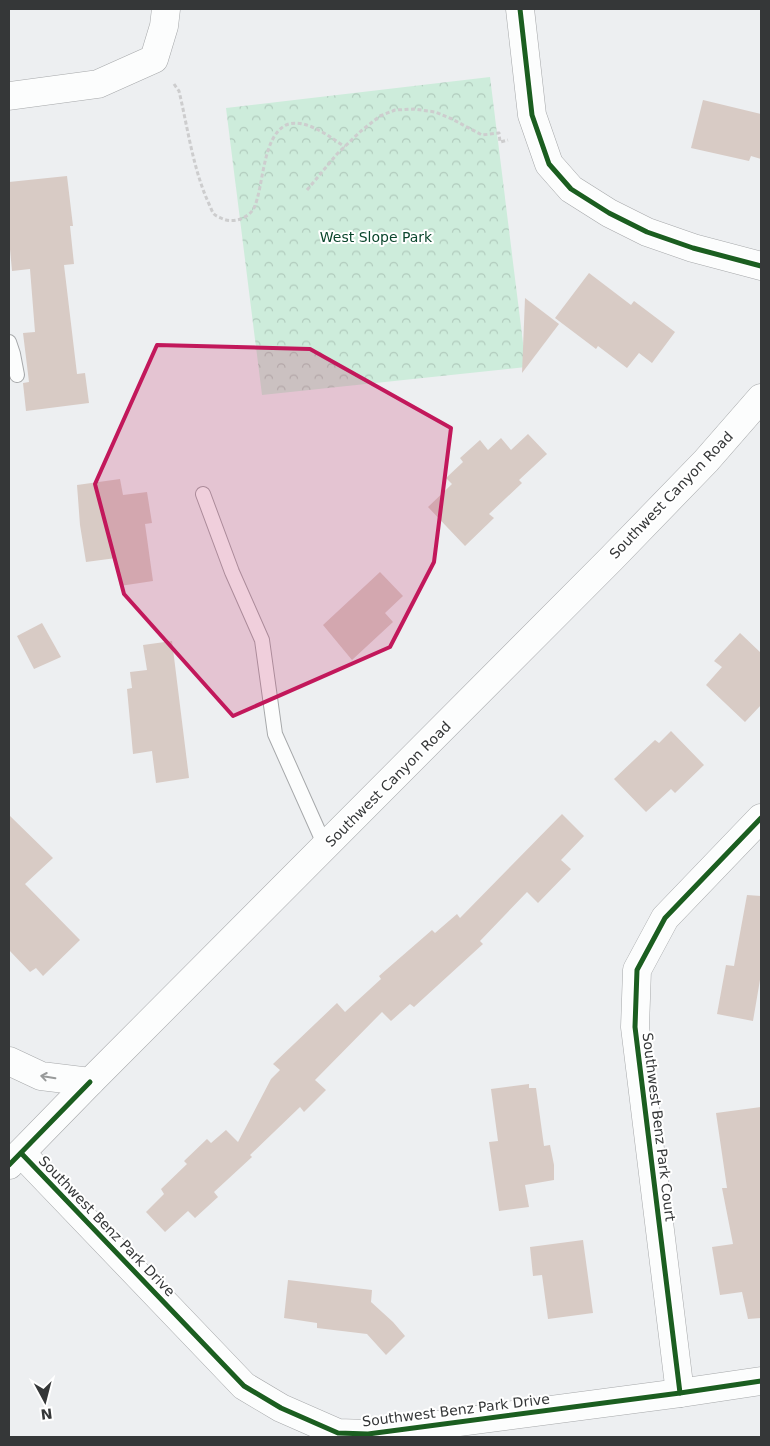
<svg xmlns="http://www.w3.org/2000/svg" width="770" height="1446" font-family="'DejaVu Sans',sans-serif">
	<defs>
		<pattern id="park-crowns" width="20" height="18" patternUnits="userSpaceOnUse" patternTransform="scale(1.25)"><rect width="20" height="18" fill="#cdecdb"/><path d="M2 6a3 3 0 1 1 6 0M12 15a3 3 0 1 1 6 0" fill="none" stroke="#b1cbbd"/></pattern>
	</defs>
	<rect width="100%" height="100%" fill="#edeff1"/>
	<!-- park -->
	<path fill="url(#park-crowns)" d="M490,77l36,290 -264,28 -36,-287z"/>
	<!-- building -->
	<g fill="#d8cbc5">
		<path d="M703,100l58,14v45l-10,-3 -2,5 -58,-13z"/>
		<path d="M67,176l6,50h-3l4,38 -10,1 13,109 8,-1 4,30 -63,8 -3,-28 6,-1 -6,-49 12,-1 -5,-63 -18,2 -3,-33v-56z"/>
		<path d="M589,273l42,32 3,-4 41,31 -23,31 -13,-10 -12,15 -29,-22 -2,3 -41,-31z"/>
		<path d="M525,298l34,26 -37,49z"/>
		<path d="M528,434l19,20 -28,26 3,3 -33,31 5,4 -29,28 -37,-39 24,-23 -6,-6 17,-16 -3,-4 20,-18 8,10 13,-12 10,12z"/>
		<path d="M120,479l3,16 24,-3 5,31 -7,1 8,57 -33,5 -4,-28 -30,4 -6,-37 -3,-40z"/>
		<path d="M380,572l23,24 -18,17 8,9 -41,38 -29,-35z"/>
		<path d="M42,623l19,34 -27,12 -17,-33z"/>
		<path d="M740,633l21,20v52l-16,17 -39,-37 16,-18 -8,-6z"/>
		<path d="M172,641l17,137 -33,5 -4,-32 -19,3 -6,-65 5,-1 -2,-16 17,-2 -4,-25z"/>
		<path d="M671,731l33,34 -29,28 -4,-4 -25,23 -32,-33 41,-39 4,3z"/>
		<path d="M562,814l22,22 -23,24 10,9 -33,34 -11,-11 -47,49 3,3 -69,63 -4,-3 -19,17 -9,-9 -67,68 11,10 -22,22 -4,-5 -50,48 2,2 -38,35 4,5 -23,21 -7,-7 -23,21 -19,-20 18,-18 -3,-5 26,-25 -3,-3 23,-22 4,4 15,-13 12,12 33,-63 9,-9 -7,-6 64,-61 8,9 36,-33 -2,-3 53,-46 3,3 22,-19 3,4z"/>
		<path d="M9,815l44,43 -28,26 55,56 -37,36 -7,-8 -6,4 -21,-22z"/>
		<path d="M747,895l14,1v78l-8,47 -36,-7 9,-49 8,1z"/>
		<path d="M529,1084v4h7l8,58 6,-1 4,20v15l-29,5 4,22 -30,4 -10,-69 9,-1 -7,-52z"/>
		<path d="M761,1107v211l-13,1 -6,-27 -22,3 -8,-48 21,-3 -11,-56h5l-11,-75z"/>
		<path d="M583,1240l10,73 -45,6 -6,-44 -9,1 -3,-29z"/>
		<path d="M288,1280l84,10 -1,12 22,20 12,14 -19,19 -19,-21 -50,-6v-5l-33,-5z"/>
	</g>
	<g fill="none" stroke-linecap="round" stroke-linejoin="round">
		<!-- service casing -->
		<g stroke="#a6a8aa" stroke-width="16">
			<g id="service">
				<path d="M9,342l4,12 4,21"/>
				<path d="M203,494l29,78 30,68 13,94 50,112"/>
			</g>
		</g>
		<!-- minor casing -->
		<g stroke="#a6a8aa" stroke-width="29">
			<g id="minor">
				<path d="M520,9l12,106 17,49 22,25 38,24 38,19 46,16 68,18"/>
				<path d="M9,96l89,-12 56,-25 10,-33 2,-17"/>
				<path d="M9,1061l32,15 49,6"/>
				<path d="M21,1153l223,233 37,22 57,25 30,1 312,-41 81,-12"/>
				<path d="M680,1393l-45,-366 2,-57 28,-52 96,-100"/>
			</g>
		</g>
		<!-- secondary casing -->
		<g stroke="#a6a8aa" stroke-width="29">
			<path id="secondary" d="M9,1165l81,-83 521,-523 95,-98 55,-63"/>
		</g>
		<!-- path -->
		<g stroke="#cdcdce" stroke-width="3" stroke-dasharray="4 2.5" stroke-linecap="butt">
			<path d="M174,84l5,7c9,38 14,78 30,113 2,4 3,8 5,10 2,2 5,3 7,4 11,6 27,1 33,-10 10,-22 8,-71 32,-83 19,-8 44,12 59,22"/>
			<path d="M307,190l30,-36 24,-23 19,-15 15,-6 19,-1 21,3 17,7 30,16 17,-2 1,9 8,-2"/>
		</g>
		<!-- service -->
		<use href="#service" stroke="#fcfdfd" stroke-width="14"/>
		<!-- minor -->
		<use href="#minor" stroke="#fcfdfd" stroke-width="28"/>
		<!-- secondary -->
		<use href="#secondary" stroke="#fcfdfd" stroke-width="28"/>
		<!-- cycleway casing -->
		<g stroke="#fff" stroke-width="8">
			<g id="cycleway">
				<path d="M520,9l12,106 17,49 22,25 38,24 38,19 46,16 68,18"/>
				<path d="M21,1153l223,233 37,22 57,25 30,1 312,-41 81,-12"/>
				<path d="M9,1165l81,-83"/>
				<path d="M680,1393l-45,-366 2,-57 28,-52 96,-100"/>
			</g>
		</g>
		<!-- cycleway -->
		<use href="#cycleway" stroke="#1b5e20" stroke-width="5"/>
	</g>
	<!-- one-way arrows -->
	<defs><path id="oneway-shaft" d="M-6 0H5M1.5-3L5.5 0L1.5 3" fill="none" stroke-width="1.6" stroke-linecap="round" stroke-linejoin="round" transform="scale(1.25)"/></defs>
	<use stroke="#989a9a" href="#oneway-shaft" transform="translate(48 1077) rotate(-171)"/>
	<!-- marked area -->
	<path fill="#c2185b" fill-opacity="0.2" stroke="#c2185b" stroke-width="4" stroke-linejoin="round" d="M157,345l153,4 141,79 -17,134 -44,85 -157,69 -109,-122 -29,-110z"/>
	<g text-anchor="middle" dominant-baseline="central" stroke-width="4" stroke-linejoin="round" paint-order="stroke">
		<!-- park labels -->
		<g font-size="14" fill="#0a462c" stroke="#fff">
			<text x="376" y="237">West Slope Park</text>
		</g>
		<!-- street labels -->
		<g font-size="14" fill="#353738" stroke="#fff">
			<text transform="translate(671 495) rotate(-46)">Southwest Canyon Road</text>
			<text transform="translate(388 784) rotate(-45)">Southwest Canyon Road</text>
			<text transform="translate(659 1127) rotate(83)">Southwest Benz Park Court</text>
			<text transform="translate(107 1226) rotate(46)">Southwest Benz Park Drive</text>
			<text transform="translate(456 1410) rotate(-7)">Southwest Benz Park Drive</text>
		</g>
	</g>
	<!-- border -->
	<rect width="770" height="1446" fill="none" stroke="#353738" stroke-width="20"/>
	<!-- north arrow -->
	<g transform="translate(45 1401) rotate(173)" stroke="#ffffff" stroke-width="4" paint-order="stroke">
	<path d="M0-4L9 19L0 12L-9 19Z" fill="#353738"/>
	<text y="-8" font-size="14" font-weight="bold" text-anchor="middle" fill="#353738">N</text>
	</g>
</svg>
